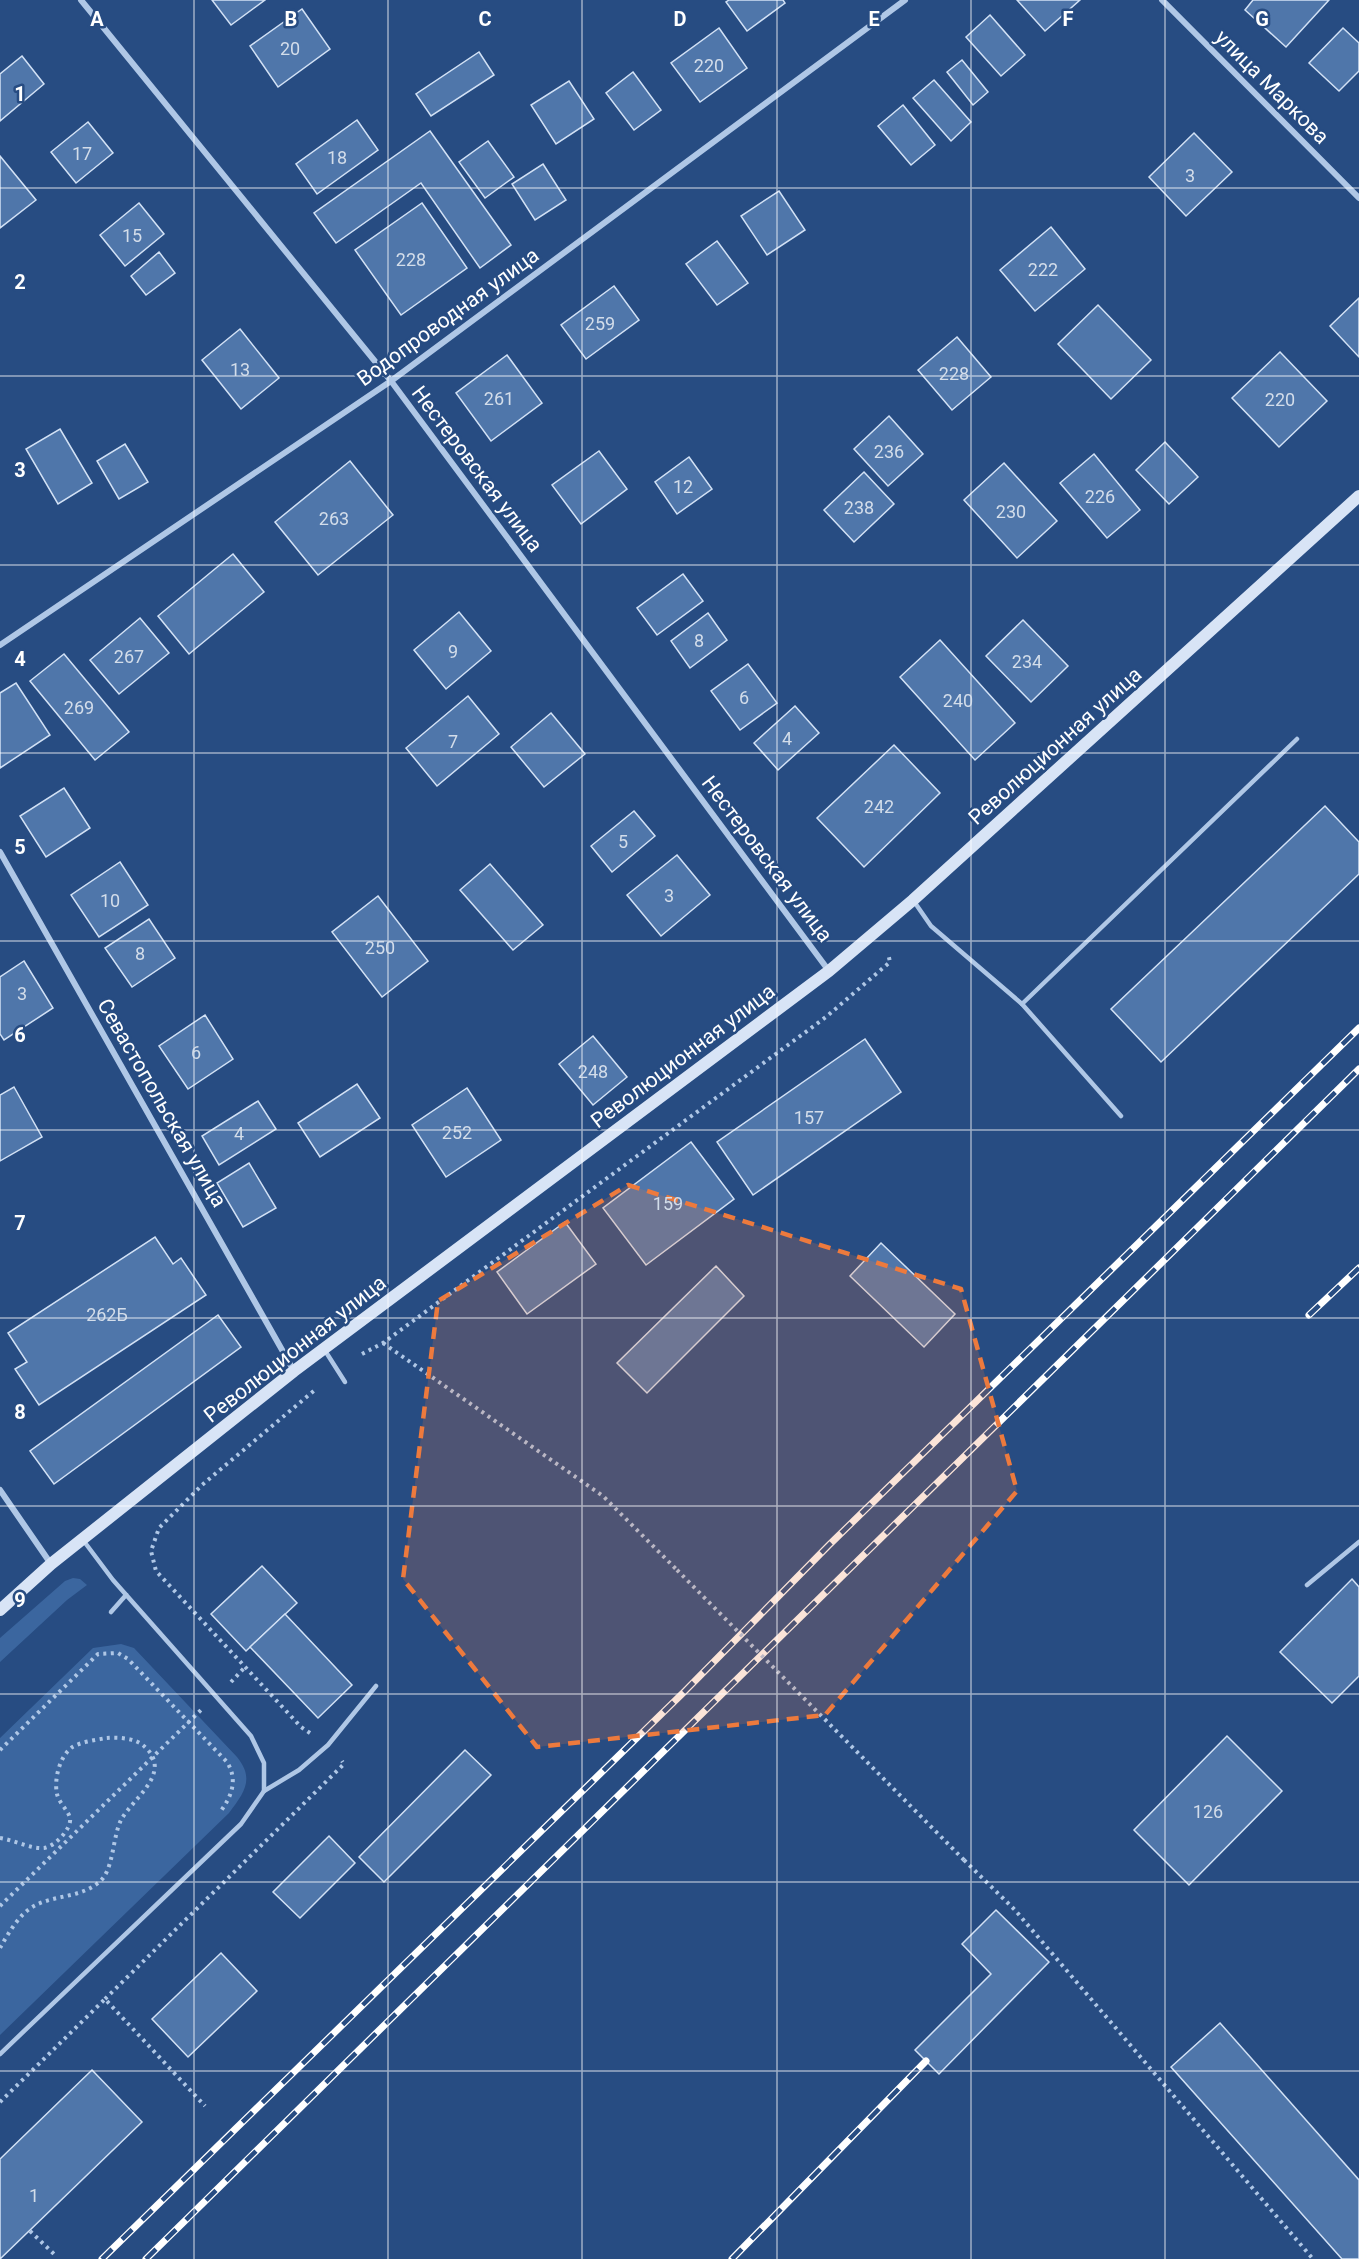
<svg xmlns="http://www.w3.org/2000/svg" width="1359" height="2259" font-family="Roboto,sans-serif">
	<rect width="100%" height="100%" fill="#274c82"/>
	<!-- green -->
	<g fill="#3b669f">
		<path d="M73,1578l7,1 7,6 -20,15 -67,62v-24l65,-57z"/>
		<path d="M121,1644l13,4 103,109c18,22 7,36 -8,56l-229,222v-297l93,-90z"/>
	</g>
	<!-- building -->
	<g fill="#4f76aa" stroke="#d2e1f5" stroke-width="1.5">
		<path d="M212,0h53l-34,25z"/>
		<path d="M729,0h54l2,3 -38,28 -21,-29z"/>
		<path d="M1017,0h63l-35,31z"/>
		<path d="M1253,0h76l-43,47 -41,-37z"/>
		<path d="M302,9l28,40 -52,38 -28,-41z"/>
		<path d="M990,15l35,40 -24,21 -35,-39z"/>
		<path d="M719,28l28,40 -47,34 -29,-39z"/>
		<path d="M1343,28l16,15v28l-20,20 -30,-28z"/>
		<path d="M479,52l15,23 -63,41 -15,-22z"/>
		<path d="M22,56l22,28 -44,37v-47z"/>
		<path d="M962,60l26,32 -15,13 -26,-33z"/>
		<path d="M633,72l28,38 -27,20 -28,-37z"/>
		<path d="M934,80l37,42 -20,19 -38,-43z"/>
		<path d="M569,81l25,38 -38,25 -25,-39z"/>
		<path d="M903,105l32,40 -24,20 -33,-39z"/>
		<path d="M357,120l21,30 -61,44 -21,-30z"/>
		<path d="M88,122l25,31 -37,30 -25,-31z"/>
		<path d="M430,131l81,114 -31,23 -59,-85 -85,60 -22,-30z"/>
		<path d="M1194,133l38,39 -46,44 -37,-39z"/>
		<path d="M488,141l26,36 -29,21 -26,-36z"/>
		<path d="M0,156l36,44 -36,28z"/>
		<path d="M543,164l23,36 -31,20 -23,-36z"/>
		<path d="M779,191l26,39 -38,25 -26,-39z"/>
		<path d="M139,203l25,31 -39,32 -25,-31z"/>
		<path d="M422,203l45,65 -66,47 -46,-65z"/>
		<path d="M1051,227l34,42 -50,42 -35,-41z"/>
		<path d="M717,241l31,42 -31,22 -31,-41z"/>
		<path d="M159,252l16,21 -29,22 -15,-19z"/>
		<path d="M614,286l25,34 -53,39 -25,-34z"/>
		<path d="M1359,298v59l-29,-31z"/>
		<path d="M1098,305l53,55 -40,39 -53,-55z"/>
		<path d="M240,329l39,49 -38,31 -39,-49z"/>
		<path d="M957,337l34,40 -39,33 -34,-40z"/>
		<path d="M1280,352l47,49 -48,46 -47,-49z"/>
		<path d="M507,355l35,48 -51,38 -35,-48z"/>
		<path d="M889,416l34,38 -35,32 -34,-37z"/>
		<path d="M60,429l32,54 -34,21 -32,-55z"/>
		<path d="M1165,442l33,35 -29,27 -33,-34z"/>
		<path d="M125,444l23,38 -29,17 -22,-38z"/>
		<path d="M599,451l28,38 -46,35 -29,-39z"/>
		<path d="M1094,454l46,56 -33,28 -47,-55z"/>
		<path d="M689,457l23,32 -35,25 -22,-32z"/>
		<path d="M350,461l43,54 -75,60 -43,-53z"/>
		<path d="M1004,463l53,58 -40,37 -53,-58z"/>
		<path d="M864,472l30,32 -40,38 -30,-32z"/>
		<path d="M233,554l31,38 -75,62 -31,-38z"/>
		<path d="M683,574l20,27 -46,34 -20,-27z"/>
		<path d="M459,612l32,39 -45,38 -32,-39z"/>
		<path d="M708,613l19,27 -37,28 -19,-27z"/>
		<path d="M140,618l29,35 -50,41 -29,-34z"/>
		<path d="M1023,620l45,46 -37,36 -45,-46z"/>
		<path d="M940,640l75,83 -40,37 -75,-83z"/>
		<path d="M64,654l65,78 -34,28 -65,-79z"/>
		<path d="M748,664l29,39 -37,27 -29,-39z"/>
		<path d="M16,683l34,52 -50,33v-75z"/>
		<path d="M468,696l31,38 -62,52 -31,-38z"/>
		<path d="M795,706l24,27 -41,37 -24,-27z"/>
		<path d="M551,713l34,41 -41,33 -33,-40z"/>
		<path d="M894,745l46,48 -76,74 -47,-49z"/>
		<path d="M64,788l26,40 -44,29 -26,-41z"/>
		<path d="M1325,806l34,36v32l-198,188 -50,-53z"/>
		<path d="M634,811l21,25 -43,36 -21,-26z"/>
		<path d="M677,855l33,40 -49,41 -34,-41z"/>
		<path d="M120,862l28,43 -49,32 -28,-42z"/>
		<path d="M490,864l53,61 -30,25 -53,-60z"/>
		<path d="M378,896l50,65 -46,36 -50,-65z"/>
		<path d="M149,919l26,39 -43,29 -27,-39z"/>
		<path d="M24,961l29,47 -49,32 -4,-6v-57z"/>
		<path d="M205,1015l28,44 -45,30 -29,-43z"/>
		<path d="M593,1036l34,41 -34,28 -34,-41z"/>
		<path d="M865,1039l36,53 -148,103 -36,-53z"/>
		<path d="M357,1084l23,34 -60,39 -22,-34z"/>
		<path d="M14,1087l28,50 -42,24v-66z"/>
		<path d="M467,1088l34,52 -55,37 -34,-52z"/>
		<path d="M258,1101l18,28 -57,36 -17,-29z"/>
		<path d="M691,1142l43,57 -88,66 -43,-57z"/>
		<path d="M249,1163l27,45 -33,19 -26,-44z"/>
		<path d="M565,1222l31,42 -69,50 -30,-42z"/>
		<path d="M155,1237l18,27 8,-6 25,37 -167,110 -24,-36 12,-7 -19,-29z"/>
		<path d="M881,1243l74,71 -31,33 -74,-71z"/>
		<path d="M716,1266l28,30 -97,97 -30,-30z"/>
		<path d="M218,1315l23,32 -187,137 -24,-33z"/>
		<path d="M262,1566l35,37 -51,48 -35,-37z"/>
		<path d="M1352,1579l7,8v89l-27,27 -52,-51z"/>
		<path d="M285,1614l67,71 -34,33 -68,-71z"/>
		<path d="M1227,1736l55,55 -93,94 -55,-55z"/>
		<path d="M465,1750l26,25 -107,107 -25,-25z"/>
		<path d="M329,1836l26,27 -55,55 -27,-26z"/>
		<path d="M996,1910l53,52 -110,112 -24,-24 76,-76 -29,-30z"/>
		<path d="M221,1953l36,38 -69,66 -36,-38z"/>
		<path d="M1220,2023l139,157v79h-17l-171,-192z"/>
		<path d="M92,2070l50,52 -142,137v-100z"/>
	</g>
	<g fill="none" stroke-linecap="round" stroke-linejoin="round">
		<!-- path -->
		<g stroke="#afc7e6" stroke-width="4" stroke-dasharray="3 4.5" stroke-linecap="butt">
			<path d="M383,1343l220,153 74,74"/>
			<path d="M362,1354l21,-11 443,-326 64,-55 -2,-9"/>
			<path d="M231,1682l14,-15"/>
			<path d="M310,1733l-9,-6 -145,-156 -5,-20 8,-23 43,-43 114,-96"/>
			<path d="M0,1750l98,-96 20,-1 10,6 99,103c11,18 5,34 -7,50"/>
			<path d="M0,1838c14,2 30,11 44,10 10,-1 28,-19 26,-30 -2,-8 -11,-15 -13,-24 -3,-14 2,-36 14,-46 8,-6 25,-8 35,-10 13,-1 30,0 39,9 28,26 -12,51 -24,73 -9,18 -7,52 -23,63 -19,15 -44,12 -64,23 -15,8 -26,28 -34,42"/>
			<path d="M964,1860l51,50 298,349"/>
			<path d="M0,1906l202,-197"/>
			<path d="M105,1999l239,-235 -2,-3"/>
			<path d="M0,2102l105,-103 100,107"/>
			<path d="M30,2231l24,23"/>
		</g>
		<!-- service -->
		<g stroke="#afc7e6" stroke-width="4.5">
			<path d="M913,900l18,26 91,78 275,-265"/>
			<path d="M1022,1004l99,112"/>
			<path d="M324,1349l21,33"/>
			<path d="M1307,1585l52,-43"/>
			<path d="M111,1612l15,-17"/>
			<path d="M264,1791l35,-21 29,-25 48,-59"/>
			<path d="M0,2054l241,-230 23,-33v-28l-13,-27 -138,-156 -30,-40"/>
		</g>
		<!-- minor -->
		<g stroke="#afc7e6" stroke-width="6">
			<path d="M81,0l310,381 438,590"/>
			<path d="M1162,0l197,198"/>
			<path d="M0,645l391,-264 514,-381"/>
			<path d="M0,852l294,519"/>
			<path d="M0,1490l51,74"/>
		</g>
		<!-- secondary -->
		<path stroke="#d8e4f6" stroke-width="12" d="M0,1610l51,-46 243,-193 535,-400 84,-71 446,-404"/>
		<!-- rail casing -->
		<g stroke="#fff" stroke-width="7">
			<g id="rail">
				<path d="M1309,1315l50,-47"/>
				<path d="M102,2259l582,-567 145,-147 530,-517"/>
				<path d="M146,2259l1213,-1190"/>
				<path d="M732,2259l194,-198"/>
			</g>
		</g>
		<!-- rail -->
		<use href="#rail" stroke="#274c82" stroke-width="4.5" stroke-dasharray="14" stroke-linecap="butt"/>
		<!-- path-bridge -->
		<path stroke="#afc7e6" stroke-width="4" stroke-dasharray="3 4.5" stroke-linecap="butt" d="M677,1570l287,290"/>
	</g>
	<!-- marked area -->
	<path fill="#ed7a3d" fill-opacity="0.2" stroke="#ed7a3d" stroke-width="4.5" stroke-dasharray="12 8" stroke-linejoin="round" d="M628,1185l333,104 56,202 -192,224 -288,32 -134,-168 35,-278z"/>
	<!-- grid -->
	<path fill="none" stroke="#fff" stroke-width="1.5" stroke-opacity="0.55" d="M194,0v2259M388,0v2259M582,0v2259M777,0v2259M971,0v2259M1165,0v2259M0,188h1359M0,376h1359M0,565h1359M0,753h1359M0,941h1359M0,1130h1359M0,1318h1359M0,1506h1359M0,1694h1359M0,1882h1359M0,2071h1359"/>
	<g text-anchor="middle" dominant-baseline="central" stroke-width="5" stroke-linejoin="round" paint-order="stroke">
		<!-- number labels -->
		<g font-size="18" fill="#d3ddea">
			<text x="290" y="48">20</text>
			<text x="709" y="65">220</text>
			<text x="82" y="153">17</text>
			<text x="337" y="157">18</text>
			<text x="1190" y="175">3</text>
			<text x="132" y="235">15</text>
			<text x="411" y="259">228</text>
			<text x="1043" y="269">222</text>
			<text x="600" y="323">259</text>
			<text x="240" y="369">13</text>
			<text x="954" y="373">228</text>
			<text x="499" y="398">261</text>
			<text x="1280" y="399">220</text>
			<text x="889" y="451">236</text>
			<text x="683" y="486">12</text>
			<text x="1100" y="496">226</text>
			<text x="859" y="507">238</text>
			<text x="1011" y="511">230</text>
			<text x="334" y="518">263</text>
			<text x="699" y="640">8</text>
			<text x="453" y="651">9</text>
			<text x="129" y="656">267</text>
			<text x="1027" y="661">234</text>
			<text x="744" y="697">6</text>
			<text x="958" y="700">240</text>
			<text x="79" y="707">269</text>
			<text x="787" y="738">4</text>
			<text x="453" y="741">7</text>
			<text x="879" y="806">242</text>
			<text x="623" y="841">5</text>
			<text x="669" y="895">3</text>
			<text x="110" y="900">10</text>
			<text x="380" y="947">250</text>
			<text x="140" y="953">8</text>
			<text x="22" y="993">3</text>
			<text x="196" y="1052">6</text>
			<text x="593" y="1071">248</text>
			<text x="809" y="1117">157</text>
			<text x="457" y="1132">252</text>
			<text x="239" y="1133">4</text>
			<text x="668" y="1203">159</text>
			<text x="107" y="1314">262Б</text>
			<text x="1208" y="1811">126</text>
			<text x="34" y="2195">1</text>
		</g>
		<!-- street labels -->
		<g font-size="21" fill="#fff" stroke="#274c82">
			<text transform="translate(1272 87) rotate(45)">улица Маркова</text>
			<text transform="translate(448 317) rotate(-36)">Водопроводная улица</text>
			<text transform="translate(477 469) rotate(53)">Нестеровская улица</text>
			<text transform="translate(1055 746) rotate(-42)">Революционная улица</text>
			<text transform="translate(767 859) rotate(53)">Нестеровская улица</text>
			<text transform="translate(683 1056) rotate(-37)">Революционная улица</text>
			<text transform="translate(162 1103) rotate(60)">Севастопольская улица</text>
			<text transform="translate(295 1349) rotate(-38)">Революционная улица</text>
		</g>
	</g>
	<g font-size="20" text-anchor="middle" font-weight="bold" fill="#fff" stroke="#274c82" stroke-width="5" stroke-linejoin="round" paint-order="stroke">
		<text x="97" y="26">A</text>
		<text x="291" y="26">B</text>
		<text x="485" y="26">C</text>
		<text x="680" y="26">D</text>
		<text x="874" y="26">E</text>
		<text x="1068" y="26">F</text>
		<text x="1262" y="26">G</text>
		<text x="20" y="101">1</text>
		<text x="20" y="289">2</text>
		<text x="20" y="477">3</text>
		<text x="20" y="666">4</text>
		<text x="20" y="854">5</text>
		<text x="20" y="1042">6</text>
		<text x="20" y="1230">7</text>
		<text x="20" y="1419">8</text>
		<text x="20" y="1607">9</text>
	</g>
</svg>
